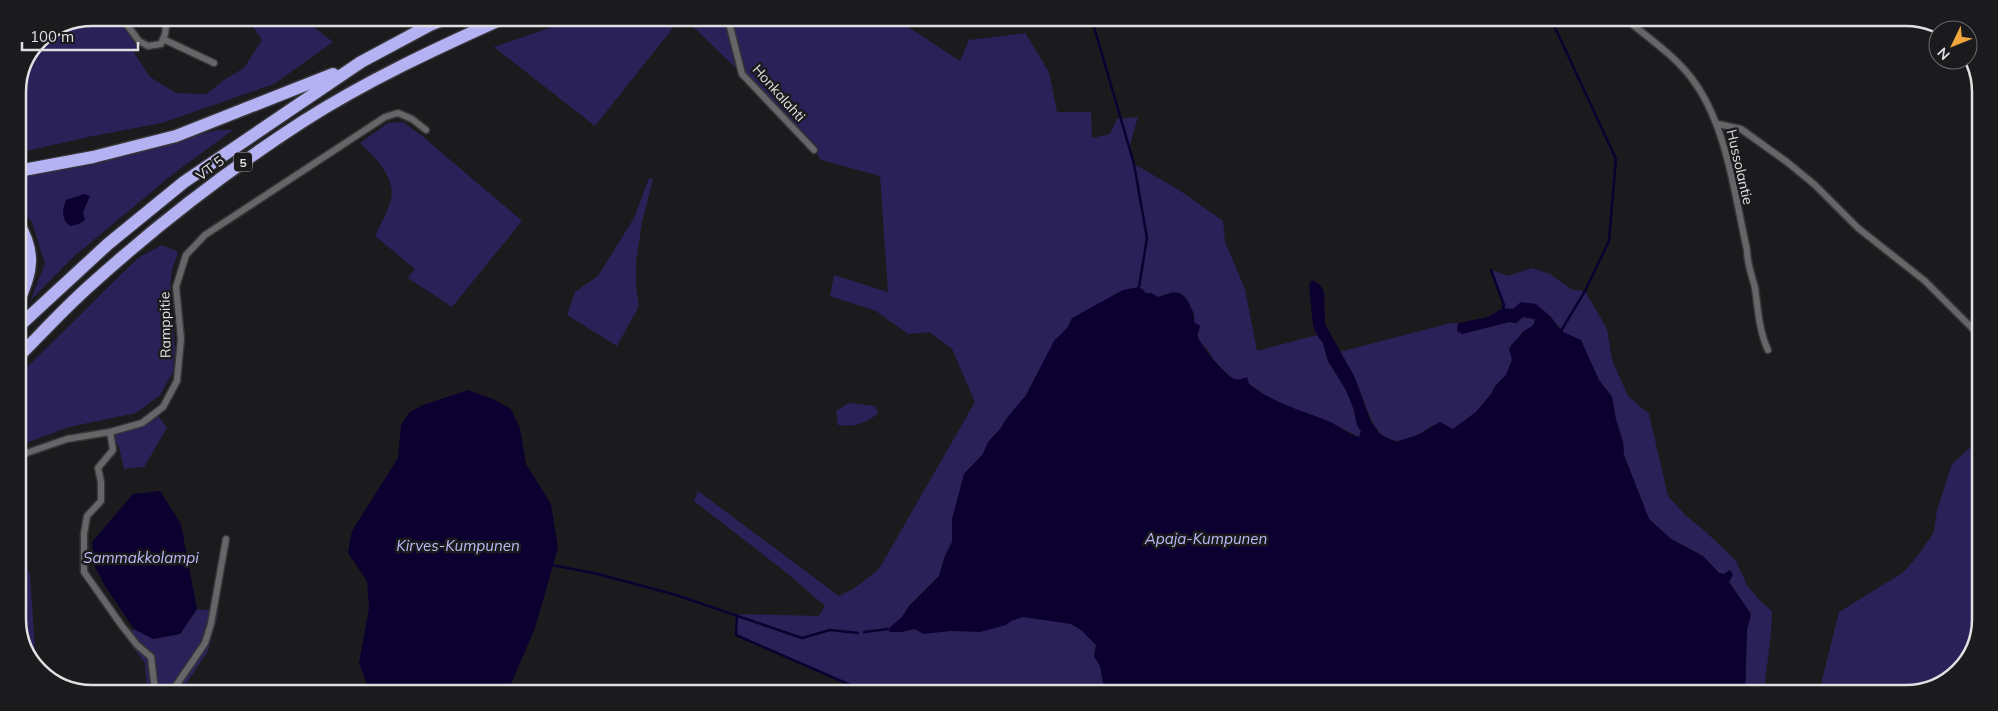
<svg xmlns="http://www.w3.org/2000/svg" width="1998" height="711" font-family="Mulish,sans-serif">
	<rect width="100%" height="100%" fill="#1b1b1e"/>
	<!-- green -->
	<g fill="#292158">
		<path d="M92,18h30l17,23 -5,12 16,24 26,16 30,1 21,-16 17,-10 18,-28 -15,-22h55l31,24 -59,42 -112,39 -74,14 -70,16v-65l22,-49z"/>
		<path d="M575,19h105l-85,107 -101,-79z"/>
		<path d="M685,19h211l64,42 9,-21 56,-7 24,39 8,40h34l1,26 18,-4 7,-15 21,-2 -9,31 5,16 45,26 44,31 2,21 20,47 12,62 60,-16 6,8 5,18 18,29 8,20 3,15 4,6 -2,6 -31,-16 -23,-7 -37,-17 -19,-13 -17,-6 -19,-18 -4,-9 -9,-9 -6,-20v-10l-21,-20 -15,5 -7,-4 -5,1 -4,-6 -137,133 -4,7 -13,14 -5,12 -19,20 -12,68 -7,14 -6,20 -30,30 -7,11 -1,15 93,-21 81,7 21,27 -2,11 6,10 3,17 6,9 -245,-1 -128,-56 1,-18 2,-3 80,2 6,-10 -38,-33 -93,-72 4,-10 141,105 16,-8 24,-19 96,-167 -23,-53 -23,-17 -21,2 -32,-23 -46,-15 4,-21 54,17 -8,-116 -59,-16 -7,-10 -72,-76z"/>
		<path d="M403,122l18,13 101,86 -70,86 -44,-29 7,-9 -40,-33c5,-12 13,-24 16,-37 5,-21 -16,-43 -31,-56l28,-20z"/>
		<path d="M218,130h15l-60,44 -101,84 -42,43 15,-37 -13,-42 -14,-15v-29z"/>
		<path d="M649,178l4,1 -11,43 -6,40v24l3,20 -22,40 -50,-31 8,-23 23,-16 36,-58z"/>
		<path d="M162,245l16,7 -6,18 -2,17 5,60 -2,25 -13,23 -24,18 -67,14 -51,19v-70l120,-118z"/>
		<path d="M1532,268l18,6 22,16 13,1 22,38 5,31 16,36 21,18 19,82 18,20 19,15 31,30 11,24 13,16 12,10c0,28 -6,55 -8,82h-19l2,-63 4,-16 -22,-32 1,-12 -6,4 -5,-1 -16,-17 -32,-17 -22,-20 -25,-64 -1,-13 -7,-22 -4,-23 -13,-17 -7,-14 -42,-50 -47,-8 1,-3 -13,-35 17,6z"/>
		<path d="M1523,317l12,2 -1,7 -12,6 -4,7 -7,6 1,15 -6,15 -10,10 -5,9 -15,18 -23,17 -20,-4c-56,40 -60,-4 -78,-47 -4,-9 -11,-18 -16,-26l112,-29h7l-1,4 5,7 47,-12 7,1z"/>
		<path d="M849,403l26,3 3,8c-16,10 -22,13 -40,11l-2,-14z"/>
		<path d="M156,413l11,15 -23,39 -20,2 -5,-22 -9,-15 32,-9z"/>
		<path d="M1978,435l-1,208 -26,35 -45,15h-84v-13l17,-68 65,-40 16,-19 14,-21 3,-22 15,-46 17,-15z"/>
		<path d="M23,505l5,67 2,2 5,76 3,18 -5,-3 -15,-41v-111z"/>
		<path d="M197,609l22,2 -11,40 -26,39h-35l-2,-27 -20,-26 9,-8 19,10 27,-5z"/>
	</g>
	<!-- water -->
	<g fill="#0c0030">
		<path d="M84,194l6,2 -7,16 2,8 -6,4 -9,2c-9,-7 -8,-16 -4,-26z"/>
		<path d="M1312,280l7,4 5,7 1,33 29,52 17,46 9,12 16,8 24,-8 20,-12 13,7 23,-17 15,-18 5,-9 10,-10 6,-15 -3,-11c3,-5 9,-11 13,-16 5,-6 13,-5 13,-14l-12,-2 -7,6 -7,-1 -47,12 -5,-3 1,-8 30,-6 15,-9 10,1 8,-7 15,2 14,12 11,15 20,9 18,40 13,17 4,23 7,22 1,13 25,64 22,20 32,17 16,17 5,1 6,-4 3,5 -4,7 22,32 -4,16 -2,63 -636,-1 -6,-9 -3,-17 -6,-10 2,-11 -15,-15 -10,-6 -48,-7 -12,4 -5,4 -26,7 -30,-1 -27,3 -8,-5 -14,3h-12l1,-5 12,-10 7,-11 30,-30 6,-20 7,-14v-23l12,-45 19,-20 5,-12 13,-14 5,-9 20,-24 28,-54 13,-13 5,-10 51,-28 16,-3 7,6h5l7,4c14,-4 22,-10 31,6 3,7 5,11 5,19l6,4 -3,10c4,9 26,37 35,42 5,3 10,1 15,-1l2,7c24,19 51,26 79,37 10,4 21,14 31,16l2,-6 -4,-6 -3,-15 -8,-20 -18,-29 -5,-18 -6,-8 -4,-9 -4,-41z"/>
		<path d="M468,390l25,9 18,10 9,19 6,36 25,40 7,44 -23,80 -27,63 -139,-1 -10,-27 10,-55 -2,-27 -19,-28 4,-22 46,-73 3,-33 9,-13 13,-7z"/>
		<path d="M160,491l21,33 16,85 -17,25 -27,5 -19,-10 -29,-43 -12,-23 -1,-21 41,-48z"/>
	</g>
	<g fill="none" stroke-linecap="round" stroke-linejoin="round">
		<!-- stream -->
		<g stroke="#0c0030" stroke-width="2.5">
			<path d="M1092,20l42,144 13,74 -8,49"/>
			<path d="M1552,21l64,138 -7,82 -24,50 -24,40"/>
			<path d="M1491,270l13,35 -1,3"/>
			<path d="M552,565l46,9 78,21 126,43 28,-8 28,3"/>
			<path d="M737,617l-1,18 128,56"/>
			<path d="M864,632l24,-3"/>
		</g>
		<!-- minor casing -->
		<g stroke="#363638" stroke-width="9">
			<g id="minor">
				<path d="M122,18l17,23 9,5 13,-2 4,-10 2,-15"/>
				<path d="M728,19l14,55 72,76"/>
				<path d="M1628,21c23,19 50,37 67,62 32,45 40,114 52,167 0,14 5,25 8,38 3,21 4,43 13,62"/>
				<path d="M163,39l51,24"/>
				<path d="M1718,124l23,5 46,33 28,23 43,43 67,53 54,54"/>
				<path d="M110,432l3,18 -15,18 3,14v19l-14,15 -3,18v38l38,54 15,19 14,12 4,33"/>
				<path d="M18,456l49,-17 43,-7 32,-9 21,-16 14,-26 4,-42 -5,-52 10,-32 19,-20 180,-118 13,-4 14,6 14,11"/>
				<path d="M173,690l32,-47 6,-19 15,-85"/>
			</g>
		</g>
		<!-- motorway casing -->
		<g stroke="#363638" stroke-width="15">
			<g id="motorway">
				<path d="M18,171l75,-14 83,-21 157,-62"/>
				<path d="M18,223c18,29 14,50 0,79"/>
				<path d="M18,327l90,-83 76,-62 177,-120 69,-37 17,-7"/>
				<path d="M18,357c22,-22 43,-45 67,-67 67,-61 140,-118 217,-168 64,-41 133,-73 202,-104"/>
			</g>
		</g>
		<!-- minor -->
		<use href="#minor" stroke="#666669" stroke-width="6"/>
		<!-- motorway -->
		<use href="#motorway" stroke="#b5b2f3" stroke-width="12"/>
	</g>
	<g text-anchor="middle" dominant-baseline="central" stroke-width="5" stroke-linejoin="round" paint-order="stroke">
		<!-- shield labels -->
		<rect fill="#1b1b1e" stroke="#a5a5a7" stroke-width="1" x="234" y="152.5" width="18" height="19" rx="4"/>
		<g font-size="12" font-weight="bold" fill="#e0e0e2">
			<text x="243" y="162">5</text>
		</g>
		<!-- street labels -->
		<g font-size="14" fill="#e0e0e2" stroke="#1b1b1e">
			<text transform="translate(779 93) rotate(48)">Honkalahti</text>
			<text transform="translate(1740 167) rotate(77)">Hussolantie</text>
			<text transform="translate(210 168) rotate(-37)">VT 5</text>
			<text transform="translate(165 325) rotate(-91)">Ramppitie</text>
		</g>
		<!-- water labels -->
		<g font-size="15" font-style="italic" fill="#bdbbfa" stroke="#1b1b1e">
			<text x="1206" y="538">Apaja-Kumpunen</text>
			<text x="458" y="545">Kirves-Kumpunen</text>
			<text x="141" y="557">Sammakkolampi</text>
		</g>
	</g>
	<!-- crop -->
	<path d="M0 0H1998V711H0ZM92 26H1906A66 66 0 0 1 1972 92V619A66 66 0 0 1 1906 685H92A66 66 0 0 1 26 619V92A66 66 0 0 1 92 26Z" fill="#1b1b1e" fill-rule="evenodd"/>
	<path fill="none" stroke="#e0e0e2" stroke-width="2.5" d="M92 26H1906A66 66 0 0 1 1972 92V619A66 66 0 0 1 1906 685H92A66 66 0 0 1 26 619V92A66 66 0 0 1 92 26Z"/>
	<!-- north arrow -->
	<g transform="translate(1953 45) rotate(227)"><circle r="24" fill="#1b1b1e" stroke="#6a6a6c"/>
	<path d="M0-4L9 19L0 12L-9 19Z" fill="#efa73d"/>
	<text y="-8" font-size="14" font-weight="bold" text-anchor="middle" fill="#e0e0e2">N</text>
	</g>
	<!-- scale -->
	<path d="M22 42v8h116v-8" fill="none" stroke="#e0e0e2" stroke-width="2.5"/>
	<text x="30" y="42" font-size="15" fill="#e0e0e2" stroke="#1b1b1e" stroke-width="4" paint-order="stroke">100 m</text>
</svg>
